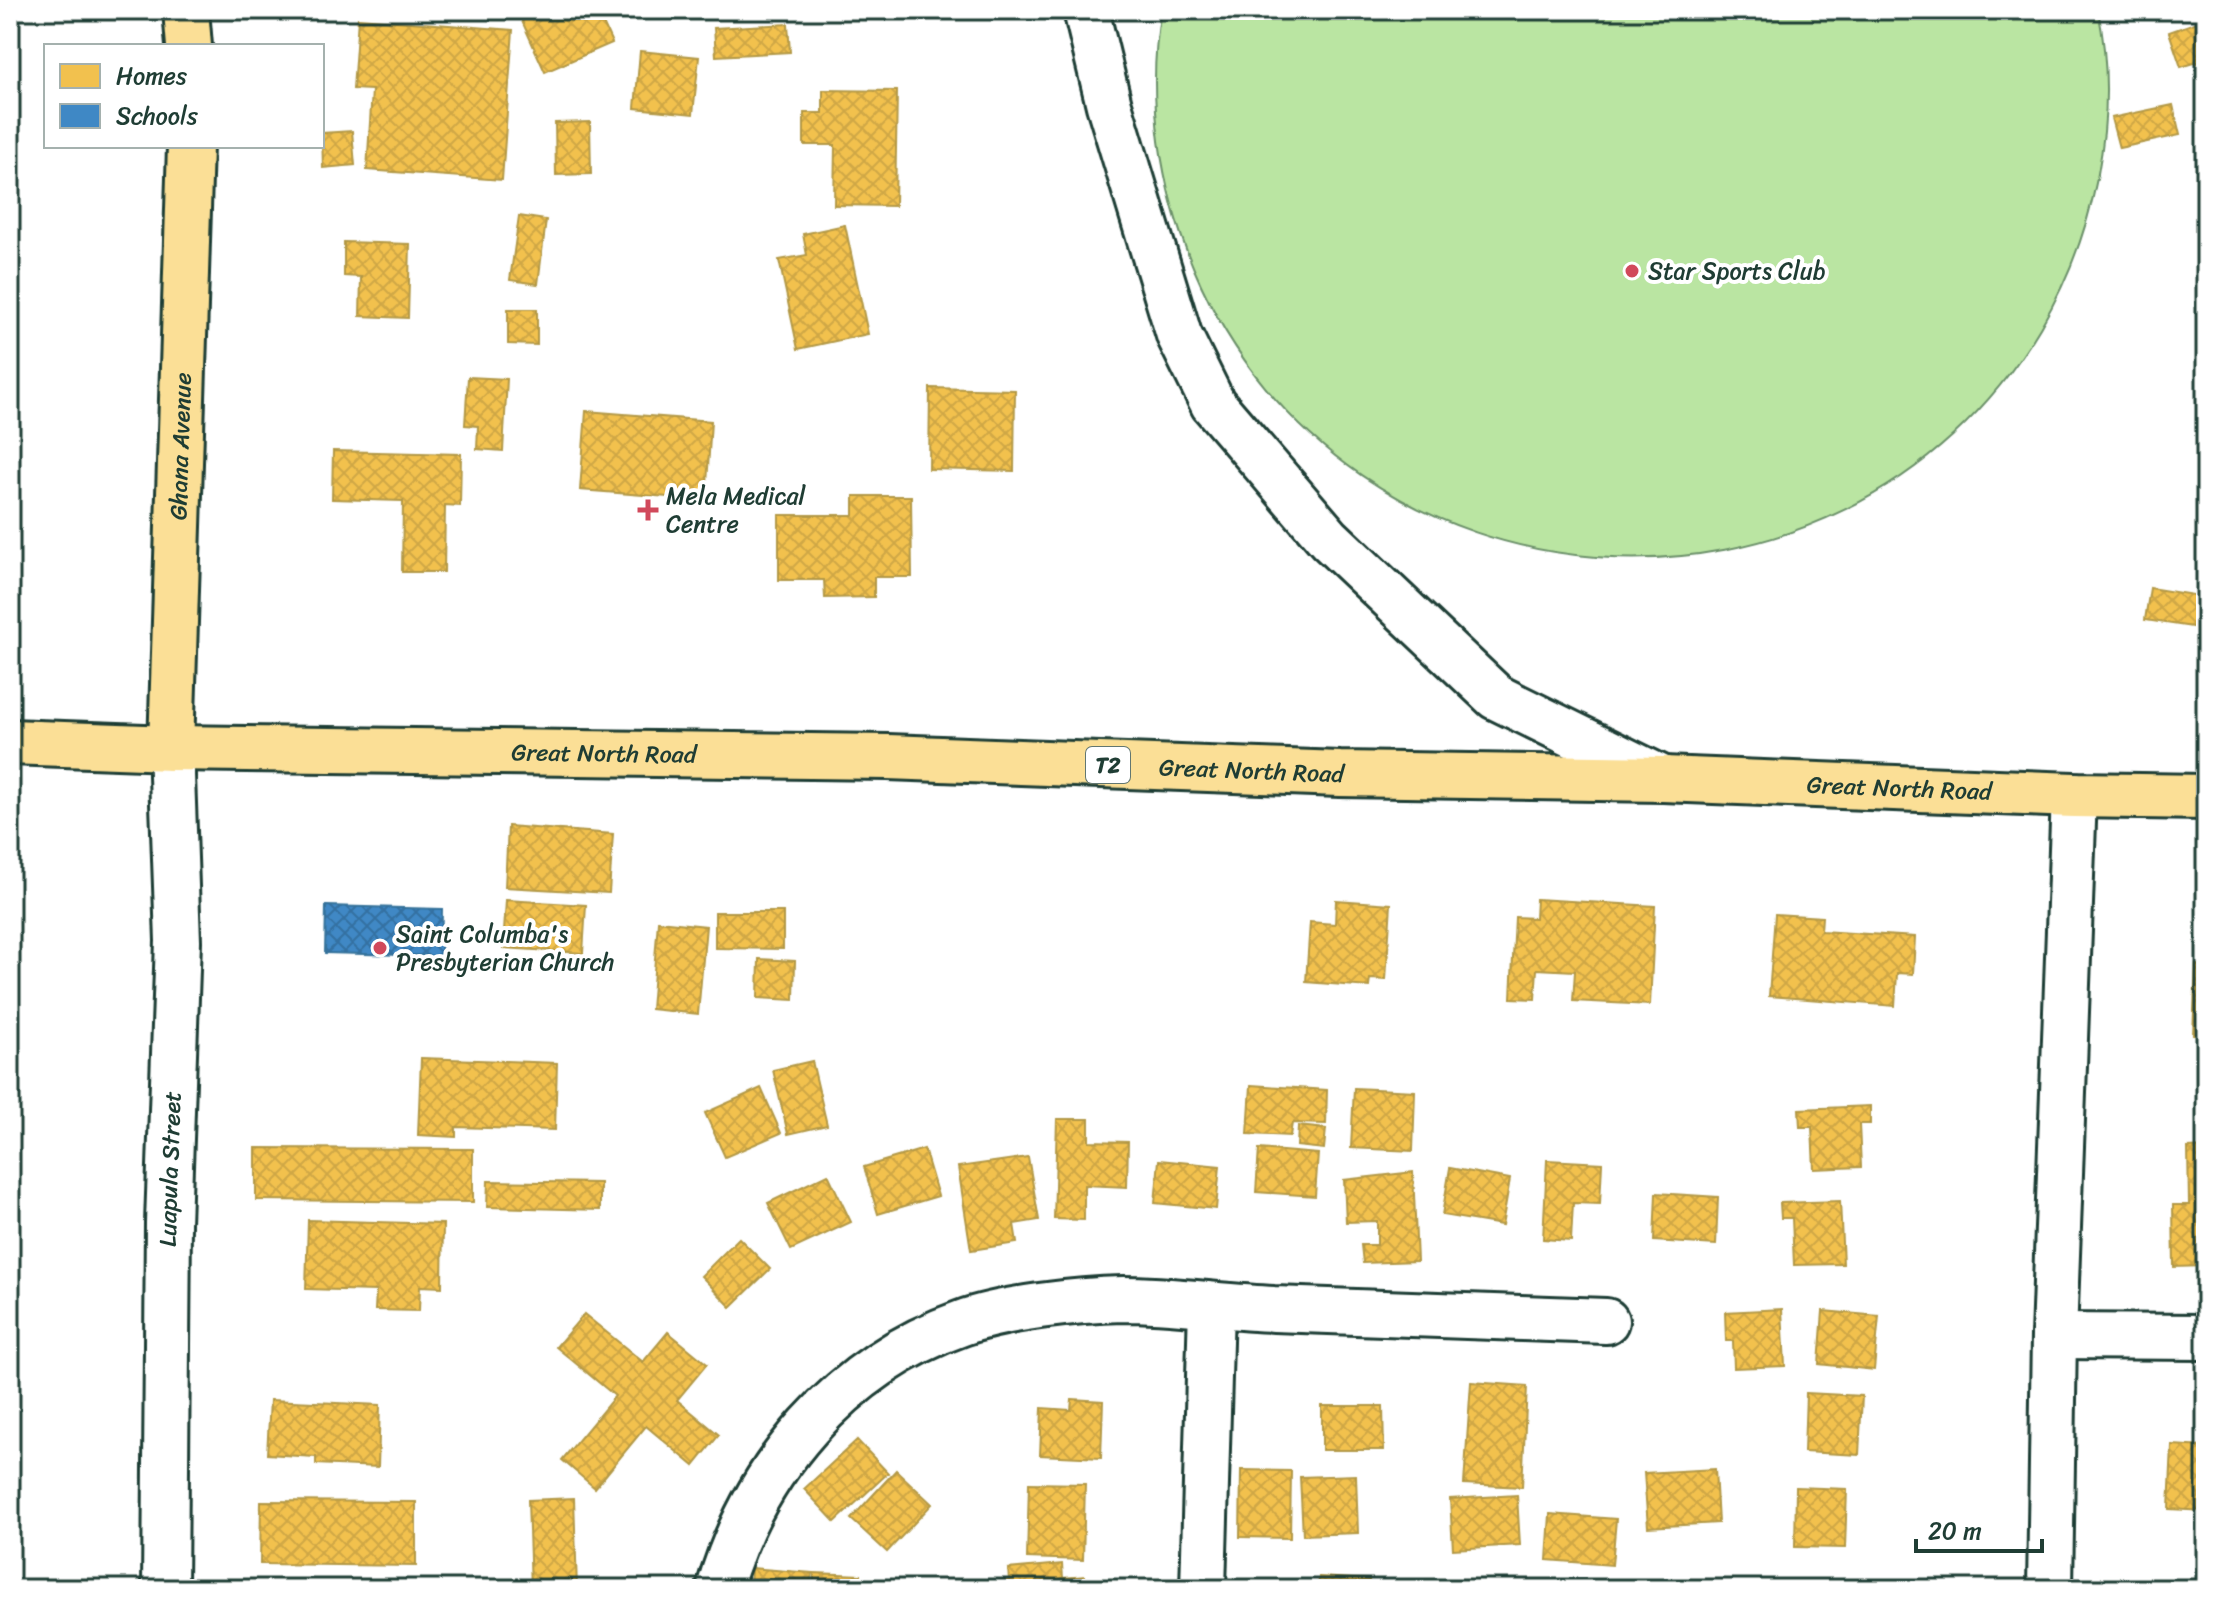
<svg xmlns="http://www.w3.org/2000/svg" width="2216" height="1599" font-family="Sriracha,sans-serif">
	<defs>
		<pattern id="homes-cross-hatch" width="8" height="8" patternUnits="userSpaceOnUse" patternTransform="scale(2)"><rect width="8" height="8" fill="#f2c14e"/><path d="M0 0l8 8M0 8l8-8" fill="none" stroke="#cfa745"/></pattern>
		<pattern id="schools-cross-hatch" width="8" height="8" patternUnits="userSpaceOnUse" patternTransform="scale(2)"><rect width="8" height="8" fill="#3f88c5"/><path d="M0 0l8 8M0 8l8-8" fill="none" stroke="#3470a1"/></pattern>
	</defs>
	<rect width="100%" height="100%" fill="#fff"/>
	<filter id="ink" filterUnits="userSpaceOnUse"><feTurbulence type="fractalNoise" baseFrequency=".0125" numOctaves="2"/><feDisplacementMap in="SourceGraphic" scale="16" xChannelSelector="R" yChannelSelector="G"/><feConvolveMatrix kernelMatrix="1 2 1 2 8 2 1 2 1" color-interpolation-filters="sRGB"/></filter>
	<g filter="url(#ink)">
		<!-- garden -->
		<path fill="#bae5a2" stroke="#6c916b" stroke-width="2" d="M1161,10h937c22,107 -3,225 -58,318 -199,333 -695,298 -846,-59 -34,-81 -48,-172 -33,-259z"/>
		<!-- homes -->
		<g fill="url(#homes-cross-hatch)" stroke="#b39946" stroke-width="2">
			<path d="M517,10h80l15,33 -67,29z"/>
			<path d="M358,18l155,12 -11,150 -135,-10 5,-80 -19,-1z"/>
			<path d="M2206,19v63l-2,1 -6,-21 -17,5 -12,-35z"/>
			<path d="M788,24l2,28 -74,4 -2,-28z"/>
			<path d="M640,51l59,6 -6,57 -58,-6z"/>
			<path d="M823,90l74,1 -2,115 -61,-1 1,-60h-31v-32h19z"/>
			<path d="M2173,105l7,30 -61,13 -8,-30z"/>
			<path d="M590,122l1,52 -35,1 -1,-52z"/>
			<path d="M352,131l3,34 -32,3 -1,-35z"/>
			<path d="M519,216l27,4 -8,64 -28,-4z"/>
			<path d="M845,225l23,109 -70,15 -19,-89 28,-5 -4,-21z"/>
			<path d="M344,242l66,2 -2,74 -48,-2 1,-39 -17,-1z"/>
			<path d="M508,309h29v36l-29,-1z"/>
			<path d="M468,377l39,2 -4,72 -26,-2 1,-23 -13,-1z"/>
			<path d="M930,388l85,2 -1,81 -85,-2z"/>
			<path d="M586,411l125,10 -5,79 -126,-10z"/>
			<path d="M333,451l128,3 -1,52 -15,-1 -1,67h-42l1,-71 -71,-2z"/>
			<path d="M854,496h57l1,81h-38v20l-49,1 -1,-18h-45v-65h75z"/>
			<path d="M2150,588l56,9v32l-61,-9z"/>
			<path d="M508,826l105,8 -4,59 -104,-6z"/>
			<path d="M1536,899l119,7 -5,99 -77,-4 2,-30 -38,-2 -2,30 -24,-1 4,-81 20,1z"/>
			<path d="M506,900l80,5 -3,48 -80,-5z"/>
			<path d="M1336,900l55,4 -5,76 -16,-1 -1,8 -63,-5 4,-60 25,2z"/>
			<path d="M715,912h68v37l-68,-1z"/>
			<path d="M1775,914l47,3 -1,14 94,6 -2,37 -16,-1 -2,33 -126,-10z"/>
			<path d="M658,921l48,5 -8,88 -47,-5z"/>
			<path d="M759,959l36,2 -1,39 -36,-2z"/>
			<path d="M2196,965l10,1v68h-13z"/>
			<path d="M421,1058l136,5 -2,67 -99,-3v10l-38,-2z"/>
			<path d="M812,1061l15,64 -39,9 -15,-64z"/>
			<path d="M1251,1085l76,5 -1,34 -34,-1 -2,13 -42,-2z"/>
			<path d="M761,1088l20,45 -56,24 -20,-44z"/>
			<path d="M1354,1088l61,3 -2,60 -62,-3z"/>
			<path d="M1870,1106v18h-11l2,43 -47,2 -2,-42h-12l-1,-18z"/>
			<path d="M1057,1119h32v22l39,1 -1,45 -43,-2v35l-30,-1z"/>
			<path d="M1298,1126l28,3 -2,20 -27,-3z"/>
			<path d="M2206,1147v119l-32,1 -1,-62h16l-1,-57z"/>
			<path d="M256,1148l217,1v53l-217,-2z"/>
			<path d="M924,1149l14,47 -60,18 -14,-47z"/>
			<path d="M1259,1149l59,5 -3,42 -59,-4z"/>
			<path d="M1028,1157l11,63 -25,4 3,19 -46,7 -13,-83z"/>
			<path d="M1159,1160l61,6 -4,43 -61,-6z"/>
			<path d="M1547,1160l55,3 -2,41 -27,-1 -2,38 -28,-2z"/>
			<path d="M1450,1168l60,11 -8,46 -60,-10z"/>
			<path d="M1413,1172l4,89 -54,2 -2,-18h16v-24l-31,1 -2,-42z"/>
			<path d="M828,1174l23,48 -60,28 -23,-47z"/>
			<path d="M488,1181l112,2v27l-113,-3z"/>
			<path d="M1656,1193l62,4 -2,48 -62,-4z"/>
			<path d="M1840,1201l3,63 -49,1 -2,-47h-11l-1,-15z"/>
			<path d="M308,1220l135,4 -1,63 -22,-1 -1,25 -44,-1 1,-19 -70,-2z"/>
			<path d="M739,1238l31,31 -39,38 -30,-31z"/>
			<path d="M1782,1309l3,57 -51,2 -1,-27h-7l-1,-29z"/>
			<path d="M1823,1311l56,5 -5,54 -55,-6z"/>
			<path d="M584,1314l59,48 25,-30 39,32 -30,36 42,35 -25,31 -48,-40 -51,62 -33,-28 53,-64 -59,-49z"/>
			<path d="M1471,1382l56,4 -5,101 -58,-3z"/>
			<path d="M1806,1393l56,3 -3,59 -55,-3z"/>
			<path d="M1072,1399l31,2 -2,57 -61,-3 2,-47 29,2z"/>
			<path d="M270,1400l110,5 -2,62 -62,-3v-7l-49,-3z"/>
			<path d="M1322,1406h61l1,44h-62z"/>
			<path d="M857,1440l31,33 -53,49 -31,-33z"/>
			<path d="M2172,1445l34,2v64l-37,-2z"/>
			<path d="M1715,1469l3,54 -70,4 -4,-54z"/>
			<path d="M896,1470l36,34 -45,48 -36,-33z"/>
			<path d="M1241,1470l50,1 -1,67 -50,-1z"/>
			<path d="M1356,1475l2,58 -55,2 -3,-58z"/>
			<path d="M1029,1483l56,1 -2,76 -56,-2z"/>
			<path d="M1796,1487l51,2 -2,59 -50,-1z"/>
			<path d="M1517,1495l3,50 -67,4 -3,-50z"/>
			<path d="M574,1498l3,91h-46l-3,-89z"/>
			<path d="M261,1501l155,1v64l-156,-2z"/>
			<path d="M1550,1514l66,5 -4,46 -65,-5z"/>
			<path d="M1062,1564l1,14 22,-2 1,13h-87l-1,-8 11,-1 -1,-11z"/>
			<path d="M751,1568l61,5 -2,16h-60z"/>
			<path d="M814,1573l47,2 -1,14h-46z"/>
			<path d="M1319,1577l50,3v9h-51z"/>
			<path d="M386,1583l48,2v4h-48z"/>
			<path d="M1929,1583l45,6h-46z"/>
		</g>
		<!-- schools -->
		<path fill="url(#schools-cross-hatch)" stroke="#35729a" stroke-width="2" d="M326,906l116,3 -1,47 -116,-3z"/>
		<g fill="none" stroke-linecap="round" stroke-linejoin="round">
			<!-- minor casing -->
			<g stroke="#1f3d34" stroke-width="50">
				<g id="minor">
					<path d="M1086,10l23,95 70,230 34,69 116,135 167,158 167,82"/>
					<path d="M2054,1336l152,1"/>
					<path id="s1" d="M165,1589l3,-366 10,-282 -7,-193"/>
					<path d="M719,1589c35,-121 123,-224 243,-266 42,-15 116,-23 161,-24 50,0 101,8 151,10 111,4 222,8 332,12"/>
					<path d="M1203,1589l8,-283"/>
					<path d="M2050,1589l4,-253 20,-541"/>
				</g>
			</g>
			<!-- major casing -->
			<g stroke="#1f3d34" stroke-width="50">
				<g id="major">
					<path d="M186,10l3,36"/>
					<path id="s2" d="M171,748l19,-602"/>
				</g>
			</g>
			<!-- highway casing -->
			<g stroke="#1f3d34" stroke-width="50">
				<g id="highway">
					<path id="s3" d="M10,742l161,6 717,9 452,17 323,5 411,16 132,2"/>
				</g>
			</g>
			<!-- minor -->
			<use href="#minor" stroke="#fff" stroke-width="44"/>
			<!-- major -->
			<use href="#major" stroke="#fbdf96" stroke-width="44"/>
			<!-- highway -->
			<use href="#highway" stroke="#fbdf96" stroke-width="44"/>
		</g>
	</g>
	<!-- markers -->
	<g fill="#d1495b" stroke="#fff" stroke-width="3">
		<circle cx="1632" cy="271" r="8"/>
		<path d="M644 498h8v8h8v8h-8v8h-8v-8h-8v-8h8z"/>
		<circle cx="380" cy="948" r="8"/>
	</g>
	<g text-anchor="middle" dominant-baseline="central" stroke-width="8" stroke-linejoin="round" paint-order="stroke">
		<!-- shield labels -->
		<rect fill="#fff" stroke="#627771" stroke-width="2" x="1086" y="747" width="44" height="36" rx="6"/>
		<g font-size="22" font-weight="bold" fill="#1f3d34">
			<text x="1108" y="765">T2</text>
		</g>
		<!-- poi labels -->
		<g font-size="24" fill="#1f3d34" stroke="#fff" text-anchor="start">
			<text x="1648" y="271">Star Sports Club</text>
			<text x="666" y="496">Mela Medical<tspan x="666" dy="28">Centre</tspan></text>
			<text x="396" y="934">Saint Columba's<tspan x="396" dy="28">Presbyterian Church</tspan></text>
		</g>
		<!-- street labels -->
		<g font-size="24" fill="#1f3d34" stroke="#fff">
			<text stroke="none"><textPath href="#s2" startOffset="302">Ghana Avenue</textPath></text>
			<text stroke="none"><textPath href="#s3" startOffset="594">Great North Road</textPath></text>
			<text stroke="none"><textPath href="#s3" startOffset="1242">Great North Road</textPath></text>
			<text stroke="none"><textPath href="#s3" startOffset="1890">Great North Road</textPath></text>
			<text stroke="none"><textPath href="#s1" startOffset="420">Luapula Street</textPath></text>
		</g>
	</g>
	<!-- margin -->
	<rect width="2216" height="1599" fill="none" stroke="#fff" stroke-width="40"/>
	<rect x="20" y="20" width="2176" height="1559" fill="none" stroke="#1f3d34" stroke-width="3" filter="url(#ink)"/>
	<!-- legend -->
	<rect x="44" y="44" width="280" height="104" fill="#ffffff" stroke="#a5b1ae" stroke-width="2"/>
	<rect x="60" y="64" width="40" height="24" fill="#f2c14e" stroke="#a5b1ae" stroke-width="2"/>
	<text x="116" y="84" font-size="24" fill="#1f3d34">Homes</text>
	<rect x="60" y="104" width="40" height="24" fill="#3f88c5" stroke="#a5b1ae" stroke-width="2"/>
	<text x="116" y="124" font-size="24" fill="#1f3d34">Schools</text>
	<!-- scale -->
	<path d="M1916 1539v12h126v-12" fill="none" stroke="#1f3d34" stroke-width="4"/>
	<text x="1928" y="1539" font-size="24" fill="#1f3d34" stroke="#ffffff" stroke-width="6" paint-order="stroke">20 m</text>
</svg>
